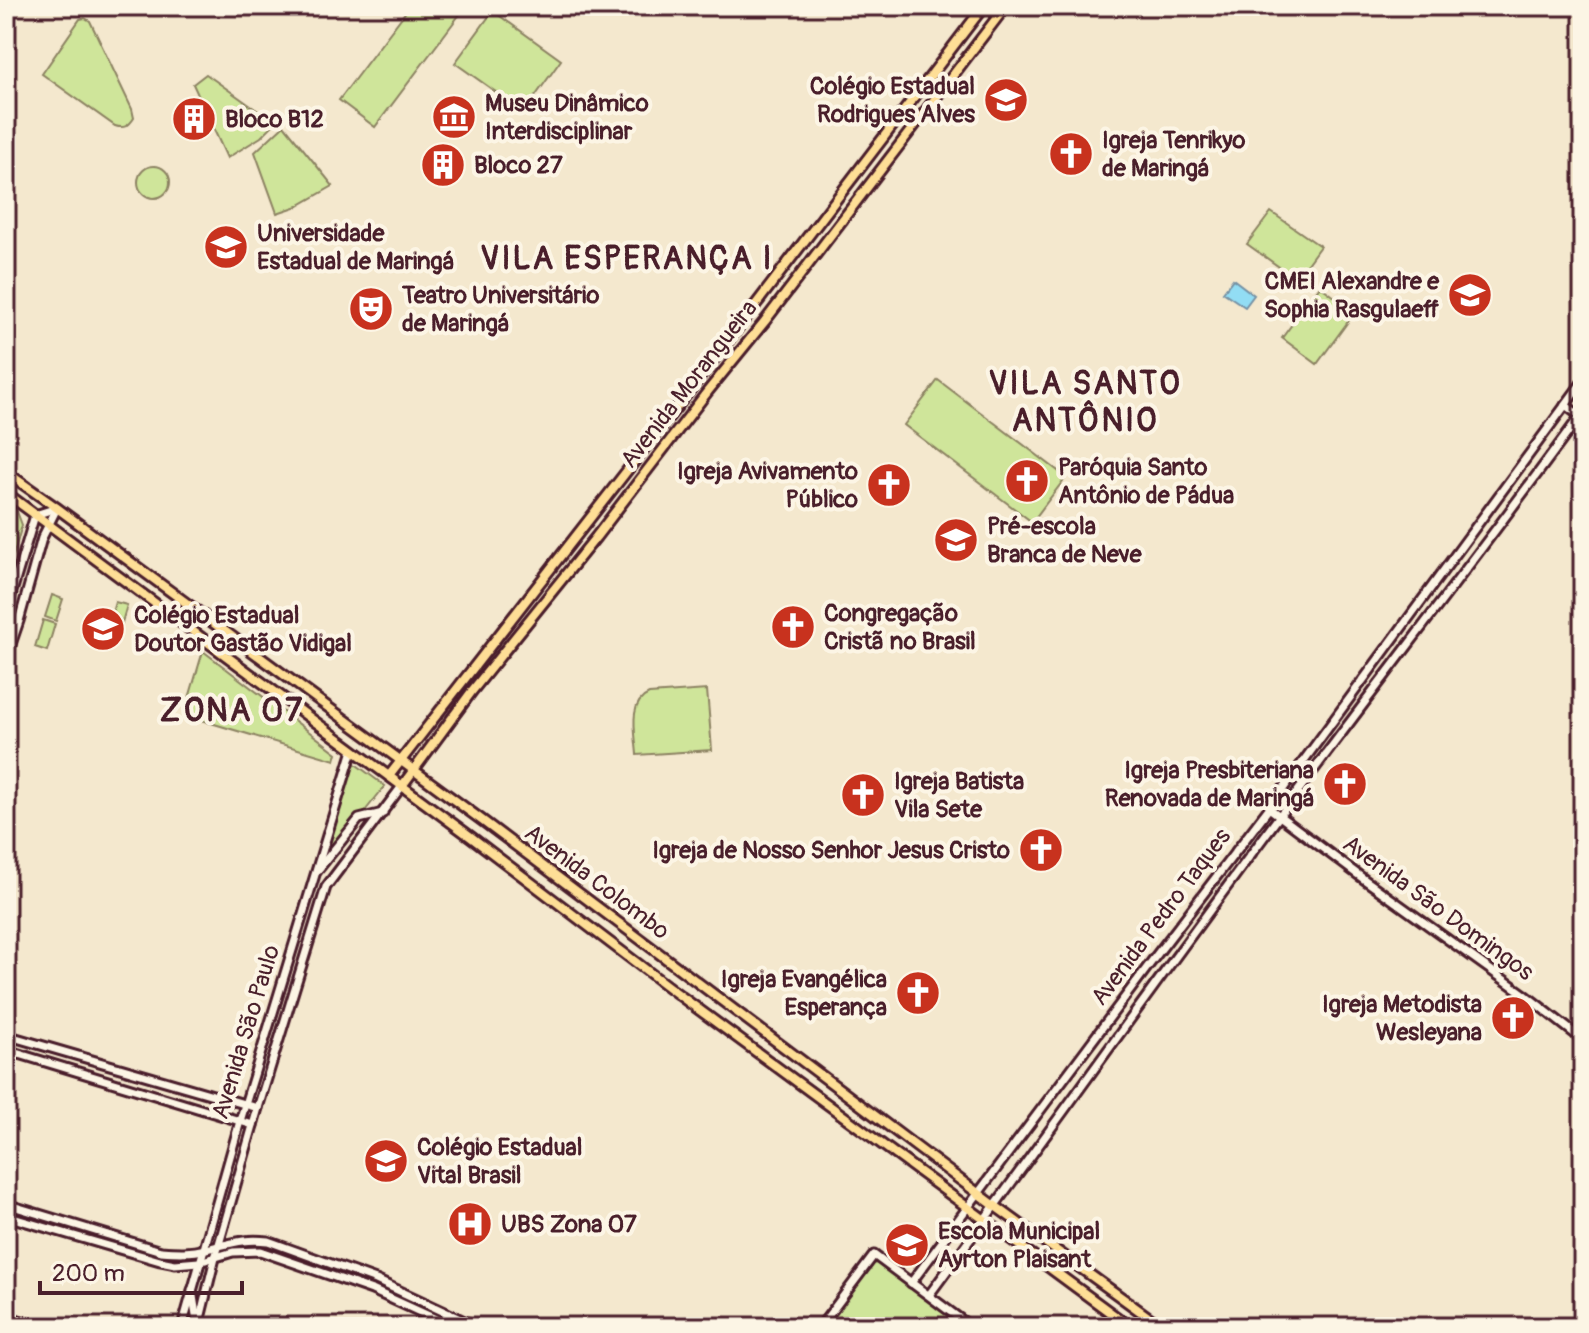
<svg xmlns="http://www.w3.org/2000/svg" width="1589" height="1333" font-family="Pangolin,sans-serif">
	<rect width="100%" height="100%" fill="#f4e8ce"/>
	<filter id="ink" filterUnits="userSpaceOnUse"><feTurbulence type="fractalNoise" baseFrequency=".0125" numOctaves="2"/><feDisplacementMap in="SourceGraphic" scale="16" xChannelSelector="R" yChannelSelector="G"/><feConvolveMatrix kernelMatrix="1 2 1 2 8 2 1 2 1" color-interpolation-filters="sRGB"/></filter>
	<g filter="url(#ink)">
		<!-- green -->
		<g fill="#cfe59a" stroke="#8c8262" stroke-width="2">
			<path d="M410,6h56l-91,121 -36,-27z"/>
			<path d="M583,6h47l-11,13z"/>
			<path d="M493,11l68,49 -37,52 -69,-49z"/>
			<path d="M85,18l5,3 42,88 2,9c-5,8 -10,11 -19,8l-73,-52 38,-55z"/>
			<path d="M206,74l69,49 -14,14 -34,21 -34,-74z"/>
			<path d="M284,125l49,61 -35,20 -21,7 -22,-61z"/>
			<circle cx="154" cy="182" r="16"/>
			<path d="M1271,212l49,34 -24,33 -49,-35z"/>
			<path d="M1320,286l35,26 -38,52 -35,-26z"/>
			<path d="M938,380l128,97 -34,45 -128,-97z"/>
			<path d="M6,504l10,5 6,16 -16,56z"/>
			<path d="M52,595l11,4 -7,22 -11,-4z"/>
			<path d="M115,602l12,3 -8,28 -12,-3z"/>
			<path d="M43,620l12,4 -8,27 -12,-4z"/>
			<path d="M203,651l134,102 -2,7 -151,-45z"/>
			<path d="M707,690l5,60 -75,5c-1,-20 -10,-52 12,-61z"/>
			<path d="M350,760l35,26 -72,90z"/>
			<path d="M874,1255l97,72h-151z"/>
		</g>
		<!-- water -->
		<path fill="#92ddf4" stroke="#7591a4" stroke-width="2" d="M1233,279l21,16 -9,12 -22,-15z"/>
		<g fill="none" stroke-linecap="round" stroke-linejoin="round">
			<!-- tertiary casing -->
			<g stroke="#4a1f2b" stroke-width="13">
				<g id="tertiary">
					<path d="M1565,405l18,13"/>
					<path d="M1269,808l96,72 159,114 59,46"/>
				</g>
			</g>
			<!-- secondary casing -->
			<g stroke="#4a1f2b" stroke-width="13">
				<g id="secondary">
					<path d="M6,612l29,-97 22,-7"/>
					<path d="M6,659l13,-38 23,-83 15,-30"/>
					<path d="M317,871l42,-52 24,-6"/>
					<path d="M6,1035l252,73"/>
					<path d="M6,1050l247,75"/>
					<path d="M6,1204l155,47c15,1 30,2 45,-2 24,-5 37,-11 62,-8l108,39 101,47"/>
					<path d="M6,1216l154,45 15,3 24,-2 34,-10 27,-1 112,39 81,37"/>
					<path d="M911,1283l241,-322 117,-153 314,-427"/>
					<path d="M192,1290l5,31"/>
					<path d="M929,1295c117,-158 231,-319 349,-477 101,-136 205,-269 305,-406"/>
					<path d="M6,1316l35,11"/>
					<path d="M182,1327l58,-206 113,-371"/>
					<path d="M198,1327l17,-69 43,-150 68,-221 76,-101"/>
					<path d="M820,1327l54,-72 97,72"/>
				</g>
			</g>
			<!-- primary casing -->
			<g stroke="#4a1f2b" stroke-width="14">
				<g id="primary">
					<path d="M6,472l51,36 426,313 508,382 171,124"/>
					<path d="M6,493l465,344 200,152 459,338"/>
					<path d="M389,776l329,-422 266,-348"/>
					<path d="M402,786l70,-95 124,-154 112,-146 57,-70 241,-315"/>
				</g>
			</g>
			<!-- tertiary -->
			<use href="#tertiary" stroke="#fcf5e5" stroke-width="7"/>
			<!-- secondary -->
			<use href="#secondary" stroke="#fcf5e5" stroke-width="7"/>
			<!-- primary -->
			<use href="#primary" stroke="#fede96" stroke-width="8"/>
		</g>
	</g>
	<!-- icons -->
	<defs>
		<g id="school-disc" transform="scale(2.3)"><circle r="9.5" fill="#c8321e" stroke="#fcf5e5"/><path d="M0-5L7-2L0 1L-7-2ZM-4 1L0 2.5L4 1V4Q0 6-4 4Z" fill="#fff"/></g>
		<g id="museum-disc" transform="scale(2.3)"><circle r="9.5" fill="#c8321e" stroke="#fcf5e5"/><path d="M0-6L6-3V-2H-6V-3ZM-5-1h2V3h-2ZM-1-1h2V3h-2ZM3-1h2V3H3ZM-6 4H6V6H-6Z" fill="#fff"/></g>
		<g id="building-disc" transform="scale(2.3)"><circle r="9.5" fill="#c8321e" stroke="#fcf5e5"/><path d="M-4-6H4V6H1V3H-1V6H-4ZM-2.5-4.3h1.7v1.8h-1.7ZM.8-4.3h1.7v1.8H.8ZM-2.5-1h1.7V.8h-1.7ZM.8-1h1.7V.8H.8Z" fill="#fff"/></g>
		<g id="church-disc" transform="scale(2.3)"><circle r="9.5" fill="#c8321e" stroke="#fcf5e5"/><path d="M-1.2-6h2.4v3.5h3.3v2.4h-3.3V6h-2.4V-.1h-3.3v-2.4h3.3Z" fill="#fff"/></g>
		<g id="university-disc" transform="scale(2.3)"><circle r="9.5" fill="#c8321e" stroke="#fcf5e5"/><path d="M0-5L7-2L0 1L-7-2ZM-4 1L0 2.5L4 1V4Q0 6-4 4Z" fill="#fff"/></g>
		<g id="theatre-disc" transform="scale(2.3)"><circle r="9.5" fill="#c8321e" stroke="#fcf5e5"/><path d="M-5-5.5Q0-4 5-5.5V0Q5 5 0 6Q-5 5-5 0ZM-3.3-2.5H-1v1.5H-3.3ZM1-2.5H3.3v1.5H1ZM-2.8 1Q0 5.5 2.8 1Z" fill="#fff"/></g>
		<g id="hospital-disc" transform="scale(2.3)"><circle r="9.5" fill="#c8321e" stroke="#fcf5e5"/><path d="M-5-5h3v3.5h4V-5h3V5h-3V1.5h-4V5h-3Z" fill="#fff"/></g>
	</defs>
	<g fill-rule="evenodd">
		<use href="#school-disc" x="1006" y="100"/>
		<use href="#museum-disc" x="454" y="117"/>
		<use href="#building-disc" x="194" y="119"/>
		<use href="#church-disc" x="1071" y="154"/>
		<use href="#building-disc" x="443" y="165"/>
		<use href="#university-disc" x="226" y="247"/>
		<use href="#school-disc" x="1470" y="295"/>
		<use href="#theatre-disc" x="371" y="309"/>
		<use href="#church-disc" x="1027" y="481"/>
		<use href="#church-disc" x="889" y="485"/>
		<use href="#school-disc" x="956" y="540"/>
		<use href="#church-disc" x="793" y="627"/>
		<use href="#school-disc" x="103" y="629"/>
		<use href="#church-disc" x="1345" y="784"/>
		<use href="#church-disc" x="863" y="795"/>
		<use href="#church-disc" x="1041" y="850"/>
		<use href="#church-disc" x="918" y="993"/>
		<use href="#church-disc" x="1513" y="1018"/>
		<use href="#school-disc" x="386" y="1161"/>
		<use href="#hospital-disc" x="470" y="1224"/>
		<use href="#school-disc" x="907" y="1245"/>
	</g>
	<g text-anchor="middle" dominant-baseline="central" stroke-width="8" stroke-linejoin="round" paint-order="stroke">
		<!-- poi labels -->
		<g font-size="24" font-weight="bold" fill="#4a1f2b" stroke="#fcf5e5" text-anchor="start">
			<text x="975" y="86" text-anchor="end">Colégio Estadual<tspan x="975" dy="28">Rodrigues Alves</tspan></text>
			<text x="485" y="103">Museu Dinâmico<tspan x="485" dy="28">Interdisciplinar</tspan></text>
			<text x="225" y="119">Bloco B12</text>
			<text x="1102" y="140">Igreja Tenrikyo<tspan x="1102" dy="28">de Maringá</tspan></text>
			<text x="474" y="165">Bloco 27</text>
			<text x="257" y="233">Universidade<tspan x="257" dy="28">Estadual de Maringá</tspan></text>
			<text x="1439" y="281" text-anchor="end">CMEI Alexandre e<tspan x="1439" dy="28">Sophia Rasgulaeff</tspan></text>
			<text x="402" y="295">Teatro Universitário<tspan x="402" dy="28">de Maringá</tspan></text>
			<text x="1058" y="467">Paróquia Santo<tspan x="1058" dy="28">Antônio de Pádua</tspan></text>
			<text x="858" y="471" text-anchor="end">Igreja Avivamento<tspan x="858" dy="28">Público</tspan></text>
			<text x="987" y="526">Pré-escola<tspan x="987" dy="28">Branca de Neve</tspan></text>
			<text x="824" y="613">Congregação<tspan x="824" dy="28">Cristã no Brasil</tspan></text>
			<text x="134" y="615">Colégio Estadual<tspan x="134" dy="28">Doutor Gastão Vidigal</tspan></text>
			<text x="1314" y="770" text-anchor="end">Igreja Presbiteriana<tspan x="1314" dy="28">Renovada de Maringá</tspan></text>
			<text x="894" y="781">Igreja Batista<tspan x="894" dy="28">Vila Sete</tspan></text>
			<text x="1010" y="850" text-anchor="end">Igreja de Nosso Senhor Jesus Cristo</text>
			<text x="887" y="979" text-anchor="end">Igreja Evangélica<tspan x="887" dy="28">Esperança</tspan></text>
			<text x="1482" y="1004" text-anchor="end">Igreja Metodista<tspan x="1482" dy="28">Wesleyana</tspan></text>
			<text x="417" y="1147">Colégio Estadual<tspan x="417" dy="28">Vital Brasil</tspan></text>
			<text x="501" y="1224">UBS Zona 07</text>
			<text x="938" y="1231">Escola Municipal<tspan x="938" dy="28">Ayrton Plaisant</tspan></text>
		</g>
		<!-- street labels -->
		<g font-size="24" fill="#4a1f2b" stroke="#fcf5e5">
			<text transform="translate(689 384) rotate(-52)">Avenida Morangueira</text>
			<text transform="translate(597 882) rotate(37)">Avenida Colombo</text>
			<text transform="translate(1438 908) rotate(36)">Avenida São Domingos</text>
			<text transform="translate(1161 917) rotate(-53)">Avenida Pedro Taques</text>
			<text transform="translate(246 1032) rotate(-73)">Avenida São Paulo</text>
		</g>
		<!-- district labels -->
		<g font-size="32" font-weight="bold" letter-spacing="2" fill="#4a1f2b" stroke="#fcf5e5">
			<text x="627" y="259">VILA ESPERANÇA I</text>
			<text x="1085" y="384">VILA SANTO<tspan x="1085" dy="37">ANTÔNIO</tspan></text>
			<text x="232" y="711">ZONA 07</text>
		</g>
	</g>
	<!-- margin -->
	<rect width="1589" height="1333" fill="none" stroke="#fcf5e5" stroke-width="32"/>
	<rect x="16" y="16" width="1557" height="1301" fill="none" stroke="#4a1f2b" stroke-width="3" filter="url(#ink)"/>
	<!-- scale -->
	<path d="M40 1281v12h202v-12" fill="none" stroke="#4a1f2b" stroke-width="4"/>
	<text x="52" y="1281" font-size="24" fill="#4a1f2b" stroke="#fcf5e5" stroke-width="6" paint-order="stroke">200 m</text>
</svg>
